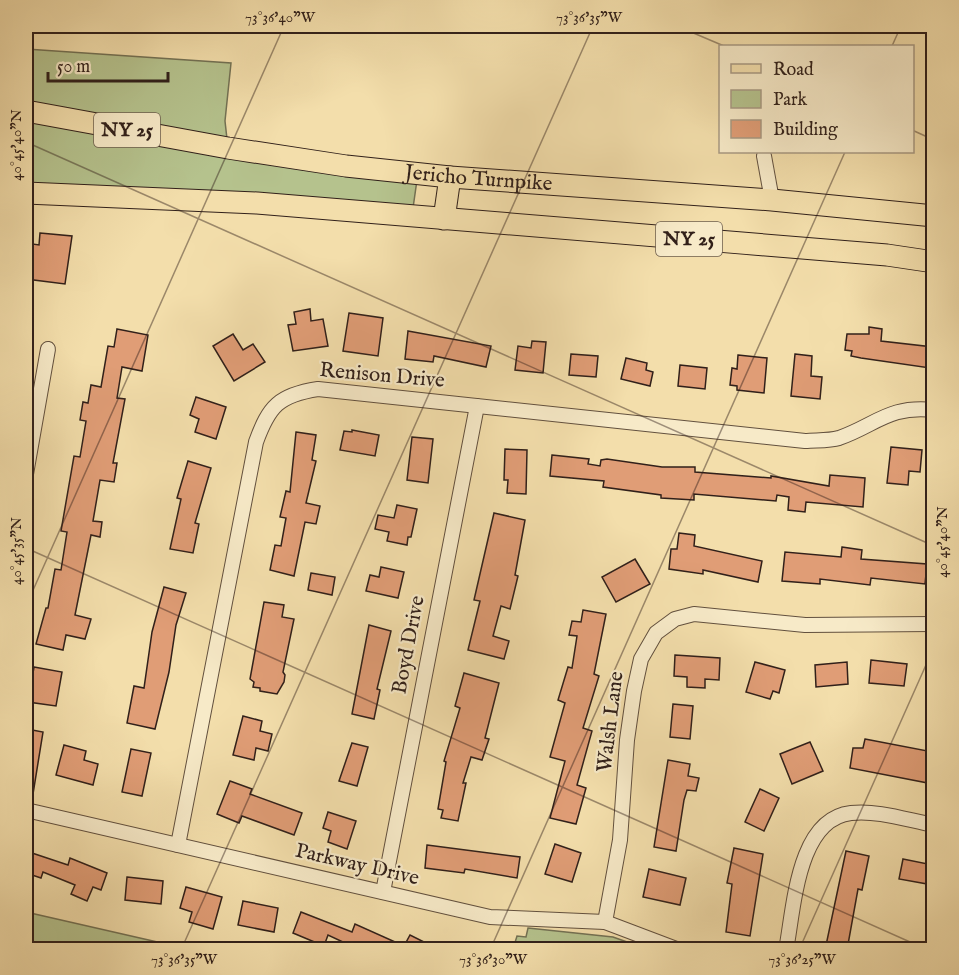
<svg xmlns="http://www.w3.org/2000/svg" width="959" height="975" font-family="'IM FELL English',serif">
	<rect width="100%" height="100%" fill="#f3deab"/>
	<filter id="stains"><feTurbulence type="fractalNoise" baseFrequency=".00333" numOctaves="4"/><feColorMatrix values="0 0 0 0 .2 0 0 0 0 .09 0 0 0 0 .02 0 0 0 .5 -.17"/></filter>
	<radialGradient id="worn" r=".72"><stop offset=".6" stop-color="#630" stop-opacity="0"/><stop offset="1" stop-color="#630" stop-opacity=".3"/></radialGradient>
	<!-- green -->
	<g fill="#b5c28d" stroke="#737154" stroke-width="1.5">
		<path d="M26,49l205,14 -6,58 3,27 190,25 -6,42 -386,-22z"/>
		<path d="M26,912l162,37h-162z"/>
		<path d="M528,928l85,9 34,12h-134l4,-13 9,1z"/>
	</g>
	<!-- building -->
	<g fill="#e09d76" stroke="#31201a" stroke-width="1.5">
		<path d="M40,233l32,3 -7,48 -39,-5v-36l13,2z"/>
		<path d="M310,309l1,12 12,-2 5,27 -35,5 -5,-26 8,-1 -2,-12z"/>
		<path d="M349,313l34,5 -5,38 -35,-5z"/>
		<path d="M869,327l13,2 -1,12 52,6 -3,21 -69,-10 -10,-2 1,-5 -7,-1 2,-16h22z"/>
		<path d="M117,329l31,6 -6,36 -20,-4 -5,31 8,1 -12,64h4l-3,19 -14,-2 -7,41 9,1 -2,15 -9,-2 -16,80 16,4 -6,20 -19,-4 -3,15 -27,-6 10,-36h2l7,-39 6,1 6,-38 -6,-1 13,-75 6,1 6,-36 -6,-1 3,-18 5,1 3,-18 10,2 7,-41 6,1z"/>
		<path d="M408,331l83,15 -5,21 -52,-11 -1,6 -28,-3z"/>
		<path d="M233,334l10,16 10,-6 12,18 -31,19 -21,-35z"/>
		<path d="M532,341l14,1 -3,31 -28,-3 3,-24 13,2z"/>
		<path d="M571,354l27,2 -2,21 -27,-2z"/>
		<path d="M795,354l17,2 -1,20 11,1 -2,22 -29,-3z"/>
		<path d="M738,355l29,3 -3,35 -27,-3v-4l-7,-1 2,-17 5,1z"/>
		<path d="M626,358l21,5 -1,7 7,2 -3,14 -29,-7z"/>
		<path d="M680,365l27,3 -2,21 -27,-3z"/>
		<path d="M196,397l30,10 -10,32 -21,-7 4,-13 -9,-4z"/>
		<path d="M352,430l27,5 -4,21 -35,-6 4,-19 8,1z"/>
		<path d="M296,432l20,3 -4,25 4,1 -10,42 14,3 -4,18 -11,-2 -11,54 -24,-6 5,-25 6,1 5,-28 -6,-1 6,-26 4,1z"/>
		<path d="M412,437l21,2 -5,44 -21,-3z"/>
		<path d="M891,447l31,3 -2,22 -11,-1 -1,14 -21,-2z"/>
		<path d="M505,449l22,1 -1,44 -19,-1 1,-13h-4z"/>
		<path d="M552,455l37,4 -1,5 12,2 1,-6 6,-1 55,8h33v5l76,6v-2l58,10 1,-11 35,3 -2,29 -57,-5 -1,10 -17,-2 1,-13 -12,-2 -1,6 -82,-7v6l-33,-2v-3l-58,-8 1,-6 -54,-5z"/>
		<path d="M188,461l23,7 -16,55 4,1 -6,29 -23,-4 11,-50 -4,-1z"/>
		<path d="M397,505l20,4 -6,28h-3l-1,8 -20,-4 2,-9 -14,-3 3,-14 16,3z"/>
		<path d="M494,513l31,7 -10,55 3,1 -8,33 -9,-3 -8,30 16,5 -5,18 -36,-9 12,-49 -6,-1z"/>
		<path d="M679,533l16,2 -1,11 68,15 -4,21 -55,-12v4l-34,-5 2,-20h6z"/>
		<path d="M842,547l20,3 -1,9 66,5 -2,20 -54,-6 -1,7 -50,-6v5l-38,-3 3,-29 56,5z"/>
		<path d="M635,559l15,25 -34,18 -14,-25z"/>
		<path d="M381,567l23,5 -6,26 -32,-7 4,-16 9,2z"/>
		<path d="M311,573l24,4 -3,18 -24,-5z"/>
		<path d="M164,587l22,6 -10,32 -7,47 -14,57 -28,-6 7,-37 10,2 8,-56z"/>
		<path d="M264,602l20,3 -2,12 12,2 -11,53 2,3 -1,7 -7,12 -17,-3v-3l-7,-1 1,-5 -4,-3z"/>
		<path d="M583,610l23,4 -12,60 5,2 -16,52 9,3 -15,54 9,3 -10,36 -26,-6 15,-57 -15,-4 15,-54 -7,-3 10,-33 4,1 5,-32 -8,-1 3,-14 9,1z"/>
		<path d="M369,625l22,6 -14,58 3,1 -6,29 -22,-5z"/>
		<path d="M675,655l45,3 -1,22 -14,-1v9l-18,-1v-10l-13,-1z"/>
		<path d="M871,660l36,4 -3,22 -35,-3z"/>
		<path d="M755,662l30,8 -6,23 -6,-2 -3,8 -24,-7z"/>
		<path d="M847,662l1,22 -32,3 -1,-22z"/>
		<path d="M34,667l28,5 -6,34 -28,-4z"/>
		<path d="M464,673l35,10 -14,55 4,1 -7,21 -11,-3 -8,26h3l-8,38 -17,-3 2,-8 -5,-1 8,-47 -2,-1 16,-53 -5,-2z"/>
		<path d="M673,704l20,2 -3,33 -20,-2z"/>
		<path d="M243,716l19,5 -2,10 12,3 -4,17 -12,-3 -2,12 -21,-5z"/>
		<path d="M27,729l16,3 -10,62h-7z"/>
		<path d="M865,739l68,13v32l-83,-16 3,-20h10z"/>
		<path d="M810,742l13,29 -31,13 -12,-30z"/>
		<path d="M352,743l16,4 -11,39 -18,-5z"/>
		<path d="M64,745l22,6 -2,9 14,4 -5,21 -37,-10z"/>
		<path d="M131,749l20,4 -9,43 -20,-4z"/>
		<path d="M668,760l22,4 -2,12 11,2 -3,13 -9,-1 -3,10 -8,51 -22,-4z"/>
		<path d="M230,781l22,8 -2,5 52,19 -8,22 -52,-19 -3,7 -22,-9z"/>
		<path d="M760,789l19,9 -15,33 -19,-9z"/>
		<path d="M328,812l28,9 -9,28 -19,-7 3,-11 -8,-3z"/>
		<path d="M555,844l26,9 -9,29 -27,-8z"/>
		<path d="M427,845l93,12 -3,21 -52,-9 -1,4 -39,-5z"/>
		<path d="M734,848l29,6 -13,82 -24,-4 6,-48 -5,-1z"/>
		<path d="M26,851l42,14 2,-7 37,15 -6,17 -8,-3 -6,14 -16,-7 4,-9 -32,-13 -2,6 -15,-5z"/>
		<path d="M846,851l23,5 -7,34 -4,-1 -11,61h-22z"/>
		<path d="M903,859l30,6v20l-34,-6z"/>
		<path d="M649,869l37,9 -6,27 -37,-8z"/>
		<path d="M127,877l36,4 -2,23 -36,-4z"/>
		<path d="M186,887l36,10 -9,32 -24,-7 3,-10 -12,-4z"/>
		<path d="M243,901l35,7 -4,24 -36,-7z"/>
		<path d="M301,912l51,20 3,-8 49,22 6,-11 30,15h-80l-32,-15 -4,11 -31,-13z"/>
	</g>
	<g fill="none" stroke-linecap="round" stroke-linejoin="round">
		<!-- street casing -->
		<g stroke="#62503e" stroke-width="16">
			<g id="street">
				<path d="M764,156l8,44"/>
				<path d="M26,474l22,-125"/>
				<path d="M26,810l464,107 115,5 74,28"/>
				<path d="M178,845l78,-403c13,-36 23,-47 62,-53l487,52c11,-1 24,0 34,-3 37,-13 50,-33 95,-28"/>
				<path d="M383,892l94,-486"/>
				<path d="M605,922l15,-82 7,-100 7,-49 7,-32 15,-26 19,-14 19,-5 111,11 129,-1"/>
				<path d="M786,950c8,-41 11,-131 65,-137 27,-3 56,7 83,12"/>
			</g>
		</g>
		<!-- primary casing -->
		<g stroke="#31201a" stroke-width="23">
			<g id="primary">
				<path id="s1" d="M26,111l202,37 118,18 104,11 322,23 162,16"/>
				<path d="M26,193l231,10 630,52 47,7"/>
				<path d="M444,219l6,-42"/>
			</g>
		</g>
		<!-- street -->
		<use href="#street" stroke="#f7eac8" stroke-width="14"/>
		<!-- primary -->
		<use href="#primary" stroke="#f3deab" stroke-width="21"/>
	</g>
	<!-- ticks -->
	<path fill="none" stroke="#31201a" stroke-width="1.5" stroke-opacity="0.45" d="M677,26l47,20M892,46l9,-20M912,130l22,10M26,142l908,404M26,548l902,402M26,606l258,-580M181,950l412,-924M490,950l355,-798M799,950l135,-303"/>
	<g text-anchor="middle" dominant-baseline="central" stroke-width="4.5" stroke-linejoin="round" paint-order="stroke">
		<!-- shield labels -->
		<g fill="#f7eac8" stroke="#6c5d4e" stroke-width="1.5">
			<rect x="94" y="113" width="66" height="34" rx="4.5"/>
			<rect x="656" y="222" width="66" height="34" rx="4.5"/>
		</g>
		<g font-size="20" font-weight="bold" fill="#31201a">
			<text x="127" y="130">NY 25</text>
			<text x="689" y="239">NY 25</text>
		</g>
		<!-- street labels -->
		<g font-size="21" fill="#31201a" stroke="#f7eac8">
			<text stroke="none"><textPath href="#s1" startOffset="458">Jericho Turnpike</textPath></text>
			<text transform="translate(382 376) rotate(5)">Renison Drive</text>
			<text transform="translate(409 645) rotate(-79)">Boyd Drive</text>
			<text transform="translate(611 722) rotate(-83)">Walsh Lane</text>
			<text transform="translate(357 865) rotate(13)">Parkway Drive</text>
		</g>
	</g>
	<!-- margin -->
	<rect width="959" height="975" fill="none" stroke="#f3deab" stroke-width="66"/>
	<!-- legend -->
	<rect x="719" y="45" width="195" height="108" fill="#f7eac8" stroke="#a89982" stroke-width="1.5"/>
	<rect x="731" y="64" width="30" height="9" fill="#f3deab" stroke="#a89982" stroke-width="1.5"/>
	<text x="773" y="75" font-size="18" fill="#31201a">Road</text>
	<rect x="731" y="90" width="30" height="18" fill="#b5c28d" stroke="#a89982" stroke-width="1.5"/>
	<text x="773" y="105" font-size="18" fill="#31201a">Park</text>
	<rect x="731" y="120" width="30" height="18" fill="#e09d76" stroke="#a89982" stroke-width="1.5"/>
	<text x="773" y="135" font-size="18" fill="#31201a">Building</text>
	<!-- scale -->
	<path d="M48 72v9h120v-9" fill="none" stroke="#31201a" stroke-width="3"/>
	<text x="57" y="72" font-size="18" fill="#31201a" stroke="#f7eac8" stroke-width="4.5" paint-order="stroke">50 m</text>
	<rect x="33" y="33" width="893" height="909" fill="none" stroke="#31201a" stroke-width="2"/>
	<g font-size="15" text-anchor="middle" fill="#31201a">
		<text x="280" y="22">73°36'40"W</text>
		<text x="589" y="22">73°36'35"W</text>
		<text transform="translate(16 145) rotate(-90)" y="5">40°45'40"N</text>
		<text transform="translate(942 542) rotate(-90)" y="5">40°45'40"N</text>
		<text transform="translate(16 551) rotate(-90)" y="5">40°45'35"N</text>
		<text x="184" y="964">73°36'35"W</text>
		<text x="493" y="964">73°36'30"W</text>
		<text x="802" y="964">73°36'25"W</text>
	</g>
	<rect width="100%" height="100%" filter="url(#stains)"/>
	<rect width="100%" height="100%" fill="url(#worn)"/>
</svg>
